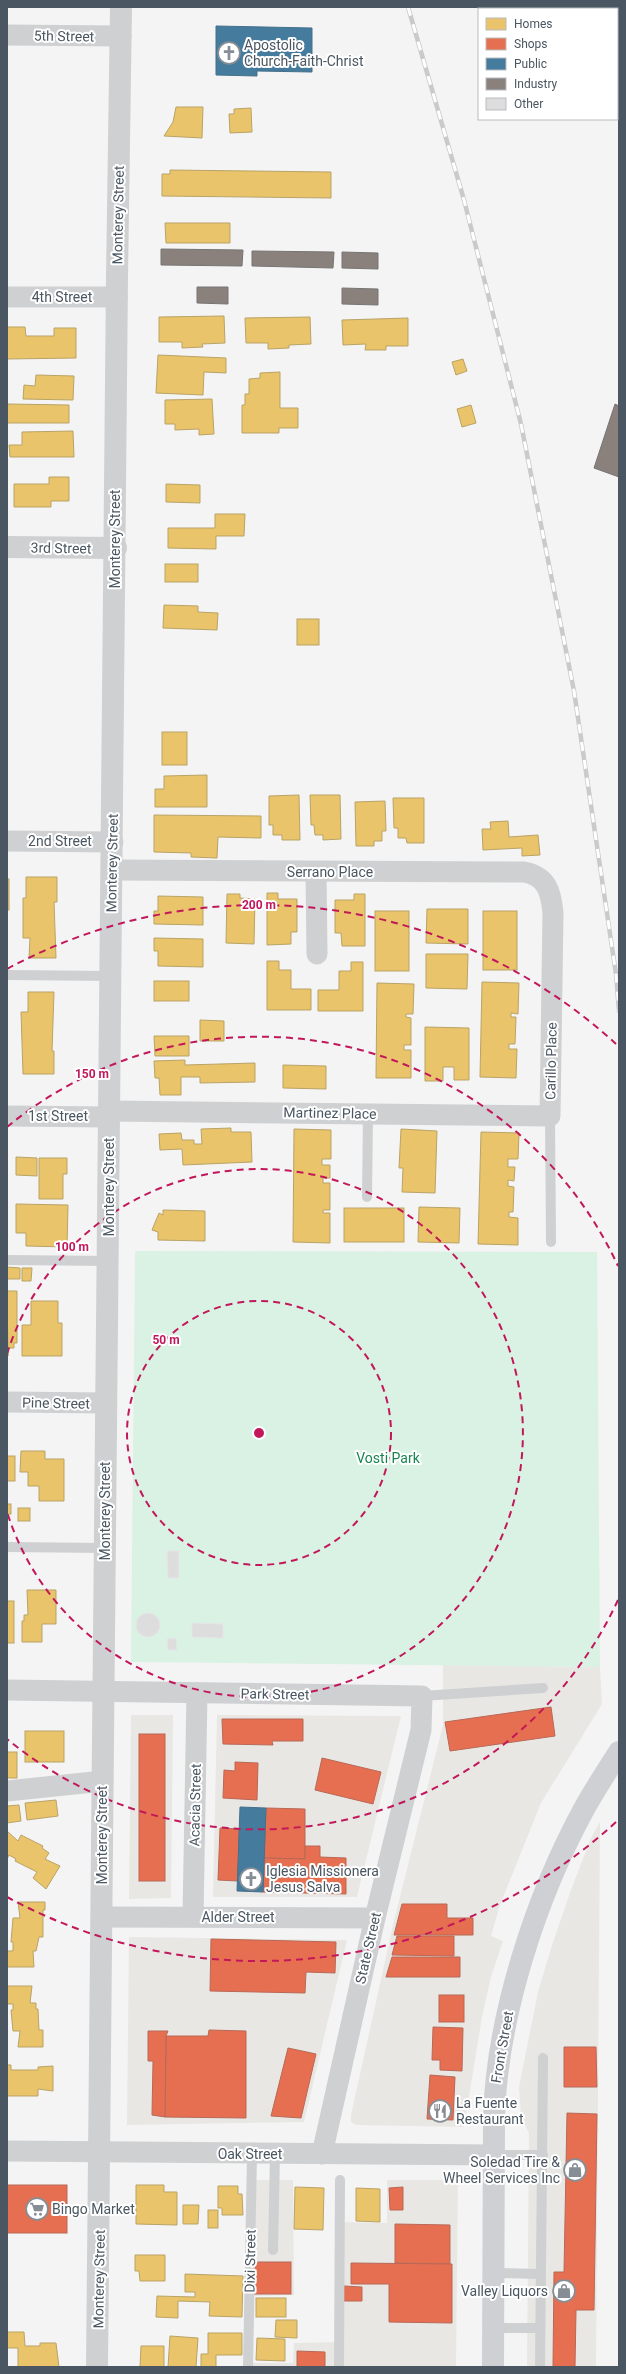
<svg xmlns="http://www.w3.org/2000/svg" width="626" height="2374" font-family="Roboto,sans-serif">
	<rect width="100%" height="100%" fill="#f4f4f4"/>
	<!-- commercial -->
	<g fill="#e8e7e3">
		<path d="M443,1665l157,2 2,37 -61,99 -41,102 -9,31 12,5 -12,36 -9,40 -18,110 -108,-2 -5,-3v-7l42,-190 50,-200z"/>
		<path d="M131,1715h42l-2,183 -42,1z"/>
		<path d="M217,1715l184,1 -44,181h-144z"/>
		<path d="M600,1822l-4,545h-69l2,-233 -8,-19 -2,-28 19,-95 14,-47 19,-55 20,-52z"/>
		<path d="M129,1937l218,3 -43,182 -177,3z"/>
		<path d="M252,2180h41l1,115 -45,1z"/>
		<path d="M387,2180h71l-2,187h-208v-4h45l1,-20 45,-1 1,-120 47,1z"/>
	</g>
	<!-- green -->
	<path fill="#d9f2e3" d="M135,1251l462,1 3,415 -469,-5z"/>
	<!-- homes -->
	<g fill="#e9c46a" stroke="#b9a367">
		<path d="M176,107h27l-1,31 -38,-2 9,-14z"/>
		<path d="M251,108l1,24 -22,1 -1,-19h5v-5z"/>
		<path d="M170,170l161,2v26l-169,-2v-22h8z"/>
		<path d="M165,223h65v20h-64z"/>
		<path d="M224,316l1,27 -23,1 1,3 -21,1v-6h-23v-25z"/>
		<path d="M310,317l1,27 -22,1v3l-21,1v-6h-22l-1,-25z"/>
		<path d="M408,318v28h-22v4h-21l1,-6 -23,1 -1,-25z"/>
		<path d="M7,327h18l1,9h28v-8h22v30l-69,1z"/>
		<path d="M158,355l68,3v15l-22,-1 -1,23 -47,-2z"/>
		<path d="M463,359l4,12 -11,4 -4,-13z"/>
		<path d="M280,372v36h18v20h-19v5h-37v-28h3v-11h4v-15l11,-1v-5z"/>
		<path d="M36,375l38,1 -1,24 -50,-1 1,-14 11,1z"/>
		<path d="M212,399l2,35 -15,1v-6l-24,1v-6h-10v-24z"/>
		<path d="M7,404l62,1v18h-62z"/>
		<path d="M471,405l5,18 -14,4 -5,-18z"/>
		<path d="M73,431l1,26h-64l-1,-12h13v-13z"/>
		<path d="M49,477h20v24h-18v6h-37v-23h35z"/>
		<path d="M166,484l34,1v18l-34,-1z"/>
		<path d="M215,514h30l-1,22h-28v13l-48,-1v-20h47z"/>
		<rect x="165" y="564" width="33" height="18"/>
		<path d="M164,605l34,1v6l20,1 -1,17 -54,-2z"/>
		<rect x="297" y="619" width="22" height="26"/>
		<rect x="162" y="732" width="25" height="33"/>
		<path d="M207,775v32h-52v-18h9v-13z"/>
		<path d="M299,795l1,45h-18v-5h-9v-10h-4v-29z"/>
		<path d="M310,795h30l1,44 -18,1v-5h-8l-1,-10h-3z"/>
		<path d="M393,798h31v45h-17l-1,-5h-8v-10h-4z"/>
		<path d="M385,801l1,30h-4v10h-8v5h-18l-1,-44z"/>
		<path d="M154,815l107,1v22l-43,-1 -1,21 -26,-1v-4l-37,-1z"/>
		<path d="M508,821l1,16 29,-2 2,20 -18,1v-8l-39,2 -1,-21h9l-1,-7z"/>
		<path d="M26,877h31v25h-3l2,56h-27l1,-20h-7v-40h3z"/>
		<rect x="7" y="879" width="2" height="31"/>
		<path d="M267,893h11v6h19v33h-6v12l-24,1z"/>
		<path d="M227,894h13v4l15,1 -1,45 -28,-1z"/>
		<path d="M354,894h11v52h-23l-1,-13h-6v-33h19z"/>
		<path d="M158,896l45,1v28l-49,-1v-13h4z"/>
		<path d="M427,909h41v35l-42,-1z"/>
		<rect x="375" y="911" width="34" height="60"/>
		<rect x="483" y="911" width="34" height="59"/>
		<path d="M154,938l49,1v28l-45,-1v-15h-4z"/>
		<path d="M426,954h42l-1,35 -41,-1z"/>
		<path d="M267,961h12v9h12v19h20v21h-44z"/>
		<path d="M351,962h12v49h-45v-21h21v-19h12z"/>
		<rect x="154" y="981" width="35" height="20"/>
		<path d="M482,982l37,1 -1,31 -7,-1v4h5l-1,27h-6v5h8l-1,29 -36,-1z"/>
		<path d="M377,983l37,1 -1,30h-7v3l5,1v27h-7v5h7v28h-35z"/>
		<path d="M28,992h26l-2,59h2v23h-31l-2,-62h7z"/>
		<path d="M200,1020l24,1v20h-24z"/>
		<path d="M425,1027l44,1v52h-15v-13h-11v14h-18z"/>
		<path d="M154,1036h35v20h-34z"/>
		<path d="M185,1060v5l70,-2v19l-55,1v-6h-19v18h-21l-1,-17h-4l-1,-17z"/>
		<path d="M283,1065l43,1v23l-43,-1z"/>
		<path d="M231,1128v4h20l1,30 -69,3 -1,-16 -22,1 -1,-16 22,-1 1,7h12v4h8l-1,-15z"/>
		<path d="M294,1129l37,1v29h-9v6h8v13h-7v5h7v27h-7v3h7v30l-37,-1z"/>
		<path d="M401,1129l36,2 -2,62 -33,-1 1,-24h-4z"/>
		<path d="M481,1132l38,1 -1,26h-10v8h7l-1,14 -6,-1v6l6,1 -1,25h-4v5l9,1v27l-40,-1z"/>
		<path d="M16,1157l21,1v18l-21,-1z"/>
		<path d="M39,1158h28v16h-4v25h-24z"/>
		<path d="M16,1204l52,1 -1,42 -41,-1v-13h-10z"/>
		<path d="M419,1207l41,1 -1,35 -41,-1z"/>
		<rect x="344" y="1208" width="60" height="34"/>
		<path d="M163,1210l42,1v30l-47,-1v-8l-6,-2 7,-17 4,2z"/>
		<path d="M7,1267l13,1v11h-13z"/>
		<path d="M22,1268h10l-1,13h-9z"/>
		<path d="M7,1291h10v52h-3v5h-6v8z"/>
		<path d="M31,1301h27v22h4v33h-40v-31h9z"/>
		<path d="M21,1451h24v8h19v42h-25v-15h-11v-14h-8z"/>
		<rect x="7" y="1456" width="8" height="25"/>
		<rect x="7" y="1504" width="4" height="10"/>
		<rect x="18" y="1508" width="12" height="13"/>
		<path d="M27,1590h29v34h-14v18h-20v-21h2v-6h4z"/>
		<rect x="7" y="1601" width="7" height="42"/>
		<rect x="25" y="1731" width="39" height="31"/>
		<rect x="7" y="1752" width="10" height="26"/>
		<path d="M56,1800l2,16 -31,4 -2,-17z"/>
		<path d="M19,1805l2,16 -14,2v-17z"/>
		<path d="M7,1831l11,10 3,-6 22,11 -1,2 7,5 -4,6 15,7 -14,23 -13,-11 4,-6 -22,-11 1,-2 -7,-4 -2,4z"/>
		<path d="M18,1902h27v8h-2v27h-4l-3,14h-3l1,16h-27v-16h6v-9h-2l2,-24h7z"/>
		<path d="M7,1986h25l-2,17h6v6h2l1,21h4v17h-25l2,-16h-7l-2,-21h2v-6h-6z"/>
		<path d="M7,2065h4v5h27v-3l15,-1v25l-15,-2v7h-31z"/>
		<path d="M136,2185h28v7h13v33l-41,-1z"/>
		<path d="M218,2186h20v8h4l1,21h-21v-7h-4z"/>
		<path d="M295,2187l29,1 -1,42 -29,-1z"/>
		<path d="M356,2188l24,1v33l-24,-1z"/>
		<path d="M183,2205h16l-1,19h-15z"/>
		<rect x="208" y="2210" width="10" height="18"/>
		<path d="M135,2255h30v26h-25l-1,-10h-4z"/>
		<path d="M185,2274l58,2 -1,41 -33,-1 1,-14 -32,-1v17l-22,-1 1,-21 38,1v-5h-10z"/>
		<rect x="256" y="2298" width="30" height="19"/>
		<path d="M276,2320h21v18l-22,-1z"/>
		<path d="M7,2332h17l1,14h15v-3h16l3,24h-41v-19h-11z"/>
		<path d="M208,2333h34v22h-26v12h-15v-13h7z"/>
		<path d="M170,2336l28,2 -2,29h-28z"/>
		<path d="M257,2338l28,1v22l-29,-1z"/>
		<path d="M141,2346h23v21h-24z"/>
	</g>
	<!-- shops -->
	<g fill="#e76f51" stroke="#b86856">
		<path d="M551,1707l4,29 -105,15 -5,-29z"/>
		<path d="M222,1719h81v22h-31l1,4 -50,-1z"/>
		<rect x="139" y="1734" width="26" height="147"/>
		<path d="M322,1758l59,14 -8,32 -58,-14z"/>
		<path d="M235,1762l23,1 -1,37 -34,-2 1,-28 11,1z"/>
		<path d="M266,1808l39,1v50l-41,-1z"/>
		<path d="M220,1828l19,1 -1,52 -20,-1z"/>
		<path d="M305,1846h15v11l26,1v36l-83,-2 1,-34 41,1z"/>
		<path d="M402,1904h45v14h26v17h-79z"/>
		<path d="M397,1936h57v20l-62,-1z"/>
		<path d="M211,1939l125,3 -1,31 -29,-1 -1,21 -95,-2z"/>
		<path d="M392,1957h68v20h-74z"/>
		<rect x="439" y="1995" width="25" height="27"/>
		<path d="M433,2027l30,1 -1,43 -22,-1v-10h-8z"/>
		<path d="M209,2030l37,1v87l-81,-1 1,-81h42z"/>
		<path d="M148,2031h20l-2,5 -1,81 -13,-2 1,-54h-5z"/>
		<path d="M564,2047h32l1,40h-33z"/>
		<path d="M288,2048l28,6 -15,64 -30,-2z"/>
		<path d="M430,2075l25,2 -2,43 -26,-1z"/>
		<path d="M567,2113l30,1 -3,196h-18l-1,57h-22l1,-95h10z"/>
		<rect x="7" y="2185" width="60" height="48"/>
		<path d="M403,2187v23h-13l-1,-22z"/>
		<path d="M395,2224l55,1v39l-55,-1z"/>
		<rect x="254" y="2262" width="37" height="32"/>
		<path d="M351,2263l101,1v59l-63,-1v-38h-38z"/>
		<path d="M344,2286l18,1v14h-18z"/>
		<path d="M297,2351l28,1v15h-28z"/>
	</g>
	<!-- public -->
	<g fill="#457b9d" stroke="#46708b">
		<path d="M216,26l96,2v44l-55,-1v5l-41,-1z"/>
		<path d="M240,1807l26,1 -3,84 -26,-1z"/>
	</g>
	<!-- industry -->
	<g fill="#8a817c" stroke="#777474">
		<path d="M161,249l82,1 -1,16 -81,-1z"/>
		<path d="M252,251l82,1 -1,16 -81,-2z"/>
		<path d="M342,252l36,1v16l-36,-1z"/>
		<path d="M197,287h31v17l-31,-1z"/>
		<path d="M342,288l36,1v16l-36,-1z"/>
		<path d="M615,404l4,2v71l-25,-9z"/>
	</g>
	<!-- building -->
	<g fill="#ddddde" stroke="#e5e6e7">
		<path d="M167,1551h12v27h-11z"/>
		<circle cx="148" cy="1625" r="12"/>
		<path d="M192,1623l31,1v14l-31,-1z"/>
		<path d="M176,1638l1,12h-9l-1,-11z"/>
	</g>
	<g fill="none" stroke-linecap="round" stroke-linejoin="round">
		<!-- service -->
		<g stroke="#ced0d2" stroke-width="10">
			<path d="M7,975l104,1"/>
			<path d="M550,1116l1,126"/>
			<path d="M367,1197l1,-83"/>
			<path d="M7,1260l102,1"/>
			<path d="M7,1547l98,1"/>
			<path d="M422,1696l121,-8"/>
			<path d="M493,2155h50"/>
			<path d="M273,2250l2,-96"/>
			<path d="M493,2273l48,1"/>
			<path d="M493,2328h47"/>
			<path d="M248,2367l4,-213"/>
			<path d="M339,2367l1,-187"/>
			<path d="M540,2367l3,-309"/>
		</g>
		<!-- minor -->
		<g stroke="#ced0d2" stroke-width="21">
			<path d="M7,35l114,1"/>
			<path d="M7,297h110"/>
			<path d="M7,841l106,1"/>
			<path d="M316,872l1,82"/>
			<path d="M110,1111l440,5 3,-203c-2,-21 -6,-37 -29,-41l-412,-2"/>
			<path d="M7,1116l103,1"/>
			<path d="M7,1402l99,1"/>
			<path d="M7,1690l415,6 -1,34 -46,188 -53,236"/>
			<path d="M7,1791l96,-10"/>
			<path d="M102,1917l273,1"/>
			<path d="M193,1917l4,-224"/>
			<path d="M7,2151l486,4"/>
		</g>
		<!-- tertiary -->
		<g stroke="#ced0d2" stroke-width="22">
			<path d="M7,547l109,1"/>
			<path d="M97,2367l20,-2089 4,-271"/>
		</g>
		<!-- secondary -->
		<path stroke="#ced0d4" stroke-width="22" d="M493,2367l1,-250c3,-101 42,-220 90,-308 11,-20 23,-38 35,-57"/>
		<!-- rail casing -->
		<g stroke="#c9cacc" stroke-width="4.5">
			<path id="rail" d="M408,7l56,193 57,224 53,267 42,283 3,37"/>
		</g>
		<!-- rail -->
		<use href="#rail" stroke="#fff" stroke-width="3" stroke-dasharray="9" stroke-linecap="butt"/>
	</g>
	<!-- distance rings -->
	<g fill="none" stroke="#c2185b" stroke-width="2" stroke-dasharray="7 5">
		<circle cx="259" cy="1433" r="132"/>
		<path d="M7 1354A264 264 0 1 1 7 1512"/>
		<path d="M618 1600A396 396 0 0 1 7 1739M7 1127A396 396 0 0 1 618 1266"/>
		<path d="M616 1822A528 528 0 0 1 7 1897M7 969A528 528 0 0 1 616 1044"/>
	</g>
	<!-- icons -->
	<defs>
		<g id="church-ring" transform="scale(1.15)"><circle r="9.5" fill="#fff" stroke="#868d94" stroke-width="1.5"/><path d="M-1.2-6h2.4v3.5h3.3v2.4h-3.3V6h-2.4V-.1h-3.3v-2.4h3.3Z" fill="#868d94"/></g>
		<g id="restaurant-ring" transform="scale(1.15)"><circle r="9.5" fill="#fff" stroke="#868d94" stroke-width="1.5"/><path d="M-5-6h1v4h1v-4h1v4h1v-4h1v5L-1.5 .5V6h-2V.5L-5-1ZM5-6V6H3V1.5H1.5Q1.5-4 5-6Z" fill="#868d94"/></g>
		<g id="shop-ring" transform="scale(1.15)"><circle r="9.5" fill="#fff" stroke="#868d94" stroke-width="1.5"/><path d="M-5-2.5h2.3a2.7 3.5 0 0 1 5.4 0H5L5.5 6h-11ZM-1.5-2.5h3a1.5 2.3 0 0 0-3 0Z" fill="#868d94"/></g>
		<g id="supermarket-ring" transform="scale(1.15)"><circle r="9.5" fill="#fff" stroke="#868d94" stroke-width="1.5"/><path d="M-6-5.5h2.5l.6 2H6L4.5 2H-2.5L-4.4-4H-6ZM-1.5 3.2a1.3 1.3 0 1 0 .1 0ZM3 3.2a1.3 1.3 0 1 0 .1 0Z" fill="#868d94"/></g>
	</defs>
	<g fill-rule="evenodd">
		<use href="#church-ring" x="229" y="53"/>
		<use href="#church-ring" x="251" y="1879"/>
		<use href="#restaurant-ring" x="440" y="2111"/>
		<use href="#shop-ring" x="575" y="2170"/>
		<use href="#supermarket-ring" x="37" y="2209"/>
		<use href="#shop-ring" x="564" y="2291"/>
	</g>
	<g text-anchor="middle" dominant-baseline="central" stroke-width="4" stroke-linejoin="round" paint-order="stroke">
		<!-- street labels -->
		<g font-size="14" fill="#4a5661" stroke="#fff">
			<text transform="translate(64 36) rotate(1)">5th Street</text>
			<text transform="translate(118 215) rotate(-89)">Monterey Street</text>
			<text x="62" y="297">4th Street</text>
			<text transform="translate(115 539) rotate(-90)">Monterey Street</text>
			<text transform="translate(61 548) rotate(1)">3rd Street</text>
			<text x="60" y="841">2nd Street</text>
			<text transform="translate(112 863) rotate(-89)">Monterey Street</text>
			<text x="330" y="872">Serrano Place</text>
			<text transform="translate(551 1061) rotate(-89)">Carillo Place</text>
			<text transform="translate(330 1113) rotate(1)">Martinez Place</text>
			<text x="58" y="1116">1st Street</text>
			<text transform="translate(109 1187) rotate(-90)">Monterey Street</text>
			<text transform="translate(56 1403) rotate(1)">Pine Street</text>
			<text transform="translate(105 1511) rotate(-90)">Monterey Street</text>
			<text transform="translate(275 1694) rotate(1)">Park Street</text>
			<text transform="translate(195 1805) rotate(-89)">Acacia Street</text>
			<text transform="translate(102 1835) rotate(-90)">Monterey Street</text>
			<text x="238" y="1917">Alder Street</text>
			<text transform="translate(368 1948) rotate(-77)">State Street</text>
			<text transform="translate(502 2047) rotate(-80)">Front Street</text>
			<text x="250" y="2154">Oak Street</text>
			<text transform="translate(250 2261) rotate(-89)">Dixi Street</text>
			<text transform="translate(99 2279) rotate(-89)">Monterey Street</text>
		</g>
		<!-- poi labels -->
		<g font-size="14" fill="#4a5661" stroke="#fff" text-anchor="start">
			<text x="244" y="45">Apostolic<tspan x="244" dy="16">Church-Faith-Christ</tspan></text>
			<text x="266" y="1871">Iglesia Missionera<tspan x="266" dy="16">Jesus Salva</tspan></text>
			<text x="456" y="2103">La Fuente<tspan x="456" dy="16">Restaurant</tspan></text>
			<text x="560" y="2162" text-anchor="end">Soledad Tire &amp;<tspan x="560" dy="16">Wheel Services Inc</tspan></text>
			<text x="52" y="2209">Bingo Market</text>
			<text x="548" y="2291" text-anchor="end">Valley Liquors</text>
		</g>
		<!-- park labels -->
		<g font-size="14" fill="#17864f" stroke="#fff">
			<text x="388" y="1458">Vosti Park</text>
		</g>
	</g>
	<circle cx="259" cy="1433" r="6" fill="#c2185b" stroke="#fff" stroke-width="2"/>
	<g font-size="12" text-anchor="middle" font-weight="bold" fill="#c2185b" stroke="#fff" stroke-width="4" stroke-linejoin="round" paint-order="stroke">
		<text x="259" y="909">200 m</text>
		<text x="92" y="1078">150 m</text>
		<text x="72" y="1251">100 m</text>
		<text x="166" y="1344">50 m</text>
	</g>
	<!-- border -->
	<rect width="626" height="2374" fill="none" stroke="#4a5661" stroke-width="16"/>
	<!-- legend -->
	<rect x="478" y="8" width="140" height="112" fill="#ffffff" stroke="#b7bbc0"/>
	<rect x="486" y="18" width="20" height="12" fill="#e9c46a" stroke="#b7bbc0"/>
	<text x="514" y="28" font-size="12" fill="#4a5661">Homes</text>
	<rect x="486" y="38" width="20" height="12" fill="#e76f51" stroke="#b7bbc0"/>
	<text x="514" y="48" font-size="12" fill="#4a5661">Shops</text>
	<rect x="486" y="58" width="20" height="12" fill="#457b9d" stroke="#b7bbc0"/>
	<text x="514" y="68" font-size="12" fill="#4a5661">Public</text>
	<rect x="486" y="78" width="20" height="12" fill="#8a817c" stroke="#b7bbc0"/>
	<text x="514" y="88" font-size="12" fill="#4a5661">Industry</text>
	<rect x="486" y="98" width="20" height="12" fill="#ddddde" stroke="#b7bbc0"/>
	<text x="514" y="108" font-size="12" fill="#4a5661">Other</text>
</svg>
